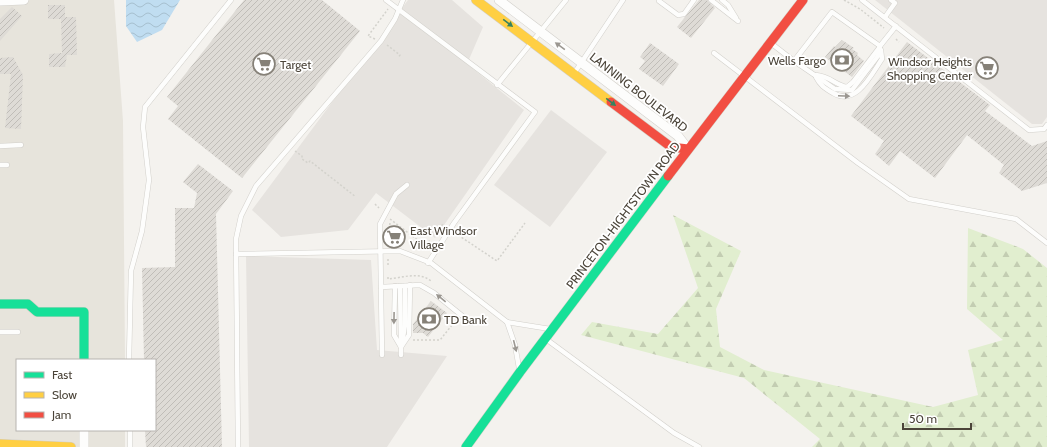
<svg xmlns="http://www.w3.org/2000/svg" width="1047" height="447" font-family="Cabin,sans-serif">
	<defs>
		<pattern id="forest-firs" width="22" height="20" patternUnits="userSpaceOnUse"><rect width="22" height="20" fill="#e1eecf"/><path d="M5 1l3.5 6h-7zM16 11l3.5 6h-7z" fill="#c3cdb2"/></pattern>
		<pattern id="water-waves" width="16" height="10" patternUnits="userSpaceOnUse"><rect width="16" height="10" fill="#c0ddf1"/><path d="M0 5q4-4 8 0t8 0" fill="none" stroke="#a6bfcf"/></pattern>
		<pattern id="building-hatch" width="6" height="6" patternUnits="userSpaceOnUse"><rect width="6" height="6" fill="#dedbd6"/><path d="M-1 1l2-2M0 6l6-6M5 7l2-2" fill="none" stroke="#c0bdb8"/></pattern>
	</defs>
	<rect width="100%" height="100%" fill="#f4f2ee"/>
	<!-- residential -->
	<path fill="#e7e4dc" d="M0,0h114l9,121 2,239h-108v70h108v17h-125z"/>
	<!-- forest -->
	<path fill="url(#forest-firs)" d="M673,215l68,36 -25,58 4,38 44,23 169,37 45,-12 -10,-45 35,-10 -36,-31 1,-81 55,21 24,19v179h-235l8,-8 -76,-61 -163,-43 11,-13 66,12 40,-46z"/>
	<!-- parking -->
	<g fill="#e6e3df">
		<path d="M408,0h44l31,27 -16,37 57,46 -89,128 -59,-45 -28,37 -67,7 -29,-27z"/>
		<path d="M875,0h172v117l-5,7h-10z"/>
		<path d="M551,110l56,42 -57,75 -56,-42z"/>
		<path d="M246,256l125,4 6,90 70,6 -60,91h-138z"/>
	</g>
	<!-- water -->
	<path fill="url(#water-waves)" d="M126,0h54l-18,30 -25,12 -11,-16z"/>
	<!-- building -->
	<g fill="url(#building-hatch)">
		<path d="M244,0h78l38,31 -118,147 -74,-59 10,-13 -11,-9z"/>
		<path d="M699,0h8l8,8 -24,30 -14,-11z"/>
		<path d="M48,5h17v12h11l1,38h-10l-2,12h-16v-13l13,-1 -1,-34h-13z"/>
		<path d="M12,7l10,9 -22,25v-22z"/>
		<path d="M842,40l12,8 -2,1 6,4 -1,2 7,6 -12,16 -27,-20 9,-11 1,1z"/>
		<path d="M907,42l83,63 -5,6 47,35 15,-5v42l-25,8 -23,-18 5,-8 -37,-30 -32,43 -35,-27 -11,15 -14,-12 9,-13 -33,-25z"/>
		<path d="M650,43l29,21 -16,22 -24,-17 6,-8 -5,-4z"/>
		<path d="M13,57l10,18 -2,54 -16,-1 6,-54h-11v-16z"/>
		<path d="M198,164l35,27 -17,23 6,233h-76l-1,-17h10v-70h-11l-2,-92 33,-1v-59h19l3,-15 -14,-11z"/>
		<path d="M431,301l16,12 -19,24 -5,-4h-10v-9z"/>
	</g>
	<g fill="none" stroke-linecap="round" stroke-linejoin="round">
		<!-- lane casing -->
		<g stroke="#d2d0cb" stroke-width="5.5">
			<g id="lane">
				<path d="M386,0l149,112 -81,111 -26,40"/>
				<path d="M711,0l27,21"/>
				<path d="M722,0l6,5 8,13"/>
				<path d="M862,0l167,130 15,-1 3,-4"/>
				<path d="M659,1l19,14 6,-1 10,-14"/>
				<path d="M885,17l10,-14 -4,-3"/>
				<path d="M772,44l22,17 38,-49 48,34 16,-20"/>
				<path d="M714,53l144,110 51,36 107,20 31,24"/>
				<path d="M794,61l41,28 17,1 26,-34 2,-10"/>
				<path d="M575,72l48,-72"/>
				<path d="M816,75c14,1 19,10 31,12l6,-5 26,-34"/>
				<path d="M816,77c4,8 8,11 17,16 23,14 38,-18 49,-34l-1,-9"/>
				<path d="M497,85l69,-85"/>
				<path d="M0,146l21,-1"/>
				<path d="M0,165h7"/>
				<path d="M236,254l164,-3 31,12 76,59 43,7"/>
				<path d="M395,286l-1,49 7,12"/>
				<path d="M400,286l1,58"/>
				<path d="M381,287l39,-2 14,8 37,30"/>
				<path d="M507,322l8,23 4,23"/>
				<path d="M0,332h18"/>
				<path d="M546,339l128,94 25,14"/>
				<path d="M402,344l3,-19v-39"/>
				<path d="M382,355l-2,-131 16,-30 11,-9"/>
				<path d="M401,355v-8l8,-12 1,-50"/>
				<path d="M129,360l2,-89 11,-40 7,-51 -6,-53 2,-20 86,-107"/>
				<path d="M130,430v17"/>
				<path d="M238,447l-2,-208 5,-23 15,-30 125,-145 14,-22 8,-19"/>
			</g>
		</g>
		<!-- street casing -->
		<g stroke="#d2d0cb" stroke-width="10">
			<g id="street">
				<path d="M499,0l179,136 10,13"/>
				<path d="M0,1l24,-1"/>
				<path d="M84,447v-17"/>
			</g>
		</g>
		<!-- fast casing -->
		<g stroke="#d3cfc5" stroke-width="10">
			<g id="fast">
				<path d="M0,304h28l9,8h47v48"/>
				<path d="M466,447l54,-75 148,-196"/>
			</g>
		</g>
		<!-- slow casing -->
		<g stroke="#d3cfc5" stroke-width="10">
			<g id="slow">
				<path d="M476,0l135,102"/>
				<path d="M0,444l71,3"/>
			</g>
		</g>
		<!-- jam casing -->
		<g stroke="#d3cfc5" stroke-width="10">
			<g id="jam">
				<path d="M611,102l60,45 17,2"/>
				<path d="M668,176l135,-176"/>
			</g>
		</g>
		<!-- path -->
		<g stroke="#d3d2cc" stroke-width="1.5" stroke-dasharray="2 2" stroke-linecap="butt">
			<path d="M844,0l16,9 24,19"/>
			<path d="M375,39l-7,-3 20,-27"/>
			<path d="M896,39l3,3"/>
			<path d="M387,45l13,10 -2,3"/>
			<path d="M295,151l7,5v3l6,4 2,-2 46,36"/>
			<path d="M375,204l4,4"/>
			<path d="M390,219l34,26 7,-5"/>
			<path d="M439,229l4,-5 1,1"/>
			<path d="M455,233l42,28 28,-38"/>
			<path d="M389,245l1,-24"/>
			<path d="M388,265v-8"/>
			<path d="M388,277v2c14,-1 31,-8 43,2l-1,1"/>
			<path d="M413,340h27l16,-20"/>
		</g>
		<!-- lane -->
		<use href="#lane" stroke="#fdfdfc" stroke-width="4.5"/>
		<!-- street -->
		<use href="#street" stroke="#fdfdfc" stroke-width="9"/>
		<!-- fast -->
		<use href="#fast" stroke="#16e098" stroke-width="9"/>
		<!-- slow -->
		<use href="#slow" stroke="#ffcf43" stroke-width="9"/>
		<!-- jam -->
		<use href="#jam" stroke="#f24e42" stroke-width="9"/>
	</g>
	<!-- one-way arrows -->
	<defs><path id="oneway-solid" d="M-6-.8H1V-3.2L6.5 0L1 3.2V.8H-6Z"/></defs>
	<g fill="#36825f">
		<use href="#oneway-solid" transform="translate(508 23) rotate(37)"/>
		<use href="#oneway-solid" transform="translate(611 102) rotate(37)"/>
	</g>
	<g fill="#9b9791">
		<use href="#oneway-solid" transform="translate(560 46) rotate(-144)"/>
		<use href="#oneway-solid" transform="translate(844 96) rotate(2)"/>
		<use href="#oneway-solid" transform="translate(441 298) rotate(-141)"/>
		<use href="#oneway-solid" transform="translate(394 318) rotate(91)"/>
		<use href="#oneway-solid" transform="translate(515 346) rotate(76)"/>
	</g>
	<!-- icons -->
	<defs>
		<g id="bank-ring" transform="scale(1.15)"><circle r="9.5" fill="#fff" stroke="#868178" stroke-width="1.5"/><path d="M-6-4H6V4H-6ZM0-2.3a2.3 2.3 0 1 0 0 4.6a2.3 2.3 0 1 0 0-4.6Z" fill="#868178"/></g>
		<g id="supermarket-ring" transform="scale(1.15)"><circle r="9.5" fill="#fff" stroke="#868178" stroke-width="1.5"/><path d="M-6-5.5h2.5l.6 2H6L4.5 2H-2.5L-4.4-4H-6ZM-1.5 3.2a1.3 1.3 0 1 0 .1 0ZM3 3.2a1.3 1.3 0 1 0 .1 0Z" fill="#868178"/></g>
	</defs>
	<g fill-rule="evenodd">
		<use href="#bank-ring" x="842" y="60"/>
		<use href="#supermarket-ring" x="264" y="64"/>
		<use href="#supermarket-ring" x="987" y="68"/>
		<use href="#supermarket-ring" x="394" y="237"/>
		<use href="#bank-ring" x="429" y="319"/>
	</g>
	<g text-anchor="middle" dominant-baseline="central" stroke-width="3.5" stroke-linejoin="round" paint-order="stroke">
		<!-- poi labels -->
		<g font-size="12" fill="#4b4439" stroke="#fff" text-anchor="start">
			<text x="826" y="60" text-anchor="end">Wells Fargo</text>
			<text x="972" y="61" text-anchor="end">Windsor Heights<tspan x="972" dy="14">Shopping Center</tspan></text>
			<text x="280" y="64">Target</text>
			<text x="410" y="230">East Windsor<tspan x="410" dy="14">Village</tspan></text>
			<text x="444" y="319">TD Bank</text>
		</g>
		<!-- street labels -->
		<g font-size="12" fill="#4b4439" stroke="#fff">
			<text transform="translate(639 92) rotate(38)">LANNING BOULEVARD</text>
			<text transform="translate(623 215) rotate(-53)">PRINCETON-HIGHTSTOWN ROAD</text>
		</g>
	</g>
	<!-- legend -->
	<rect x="16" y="359" width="140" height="72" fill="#ffffff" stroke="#b7b4b0"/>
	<rect x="24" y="372" width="20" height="6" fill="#16e098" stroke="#b7b4b0"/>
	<text x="52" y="379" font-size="12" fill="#4b4439">Fast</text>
	<rect x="24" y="392" width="20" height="6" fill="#ffcf43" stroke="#b7b4b0"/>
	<text x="52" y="399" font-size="12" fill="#4b4439">Slow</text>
	<rect x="24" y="412" width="20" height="6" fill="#f24e42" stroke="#b7b4b0"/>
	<text x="52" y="419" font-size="12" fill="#4b4439">Jam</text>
	<!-- scale -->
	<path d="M903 423v6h68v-6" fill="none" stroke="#4b4439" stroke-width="2"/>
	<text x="909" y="423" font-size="12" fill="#4b4439" stroke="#ffffff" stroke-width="3" paint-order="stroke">50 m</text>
</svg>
